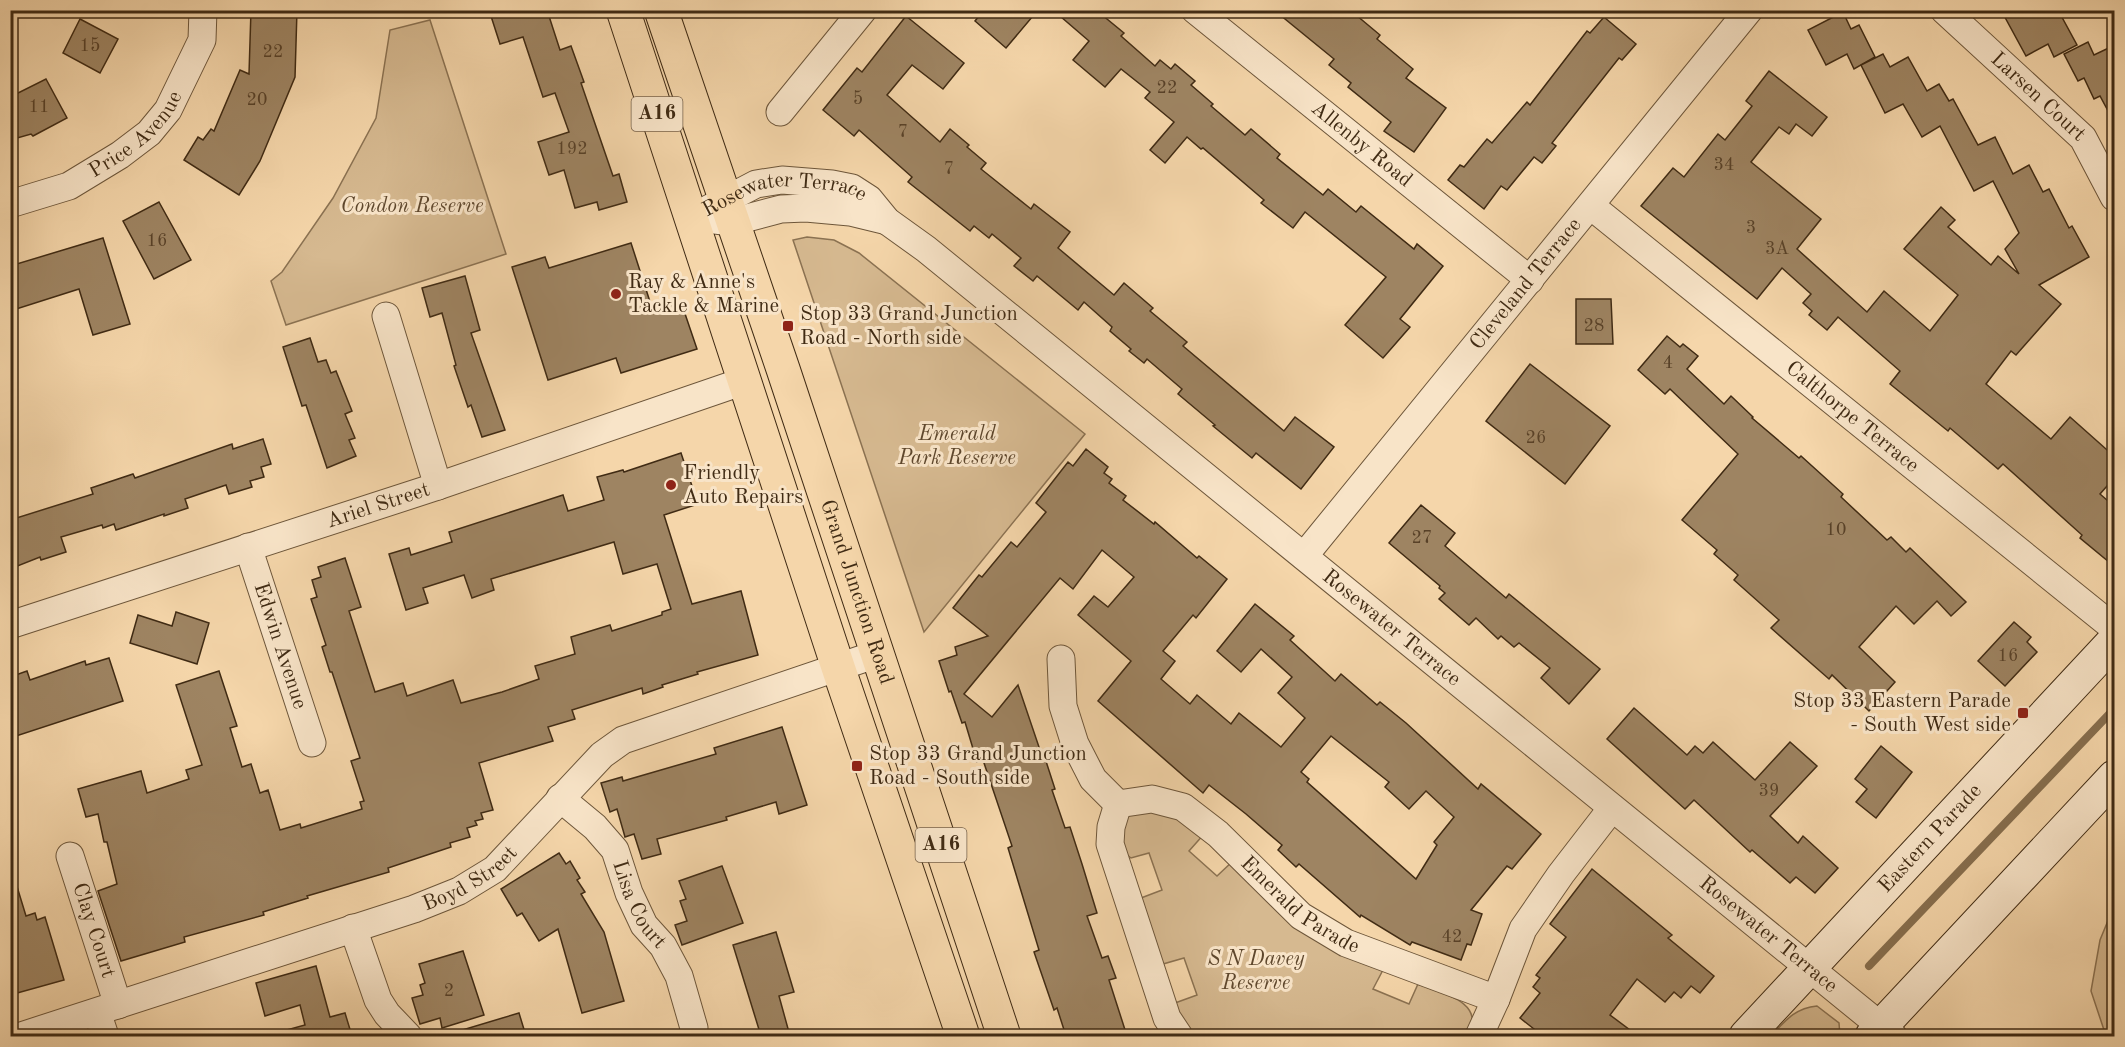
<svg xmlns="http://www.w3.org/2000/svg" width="2125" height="1047" font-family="'Old Standard TT',serif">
	<rect width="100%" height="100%" fill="#f5d6aa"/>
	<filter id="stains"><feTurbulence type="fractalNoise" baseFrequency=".00333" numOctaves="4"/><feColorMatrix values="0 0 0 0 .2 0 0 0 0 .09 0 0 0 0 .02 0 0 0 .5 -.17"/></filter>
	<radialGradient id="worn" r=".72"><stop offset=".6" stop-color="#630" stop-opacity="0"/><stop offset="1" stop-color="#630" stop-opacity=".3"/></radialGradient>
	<!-- green -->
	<g fill="#d6b990" stroke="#8b7252" stroke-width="1.5">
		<path d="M430,20l76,234 -220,71 -15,-44 11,-9 51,-74 43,-80 14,-88z"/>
		<path d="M807,237l27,3 25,13 226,181 -161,198 -131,-392z"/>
		<path d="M1159,810l46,23 -16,18 28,25 16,-15 151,107 -11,21 36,15 9,-20c24,9 69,18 50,52h-274l-14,-20 -5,-13 22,-8 -13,-37 -21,6 -22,-66 21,-8 -13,-37 -18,5 -5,-4 -5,-23 7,-16z"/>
		<path d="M2114,906v130h-8l-15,-45 9,-51z"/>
		<path d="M1817,1006l22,17 1,13h-69c14,-15 24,-28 46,-30z"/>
	</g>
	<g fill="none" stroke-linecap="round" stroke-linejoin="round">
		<!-- stream -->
		<path stroke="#876f4f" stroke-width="8" d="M1869,966l245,-257"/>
	</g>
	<!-- building -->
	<g fill="#9e8462" stroke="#402b14" stroke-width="1.5" fill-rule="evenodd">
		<path d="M251,10h46l-2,67 -35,84 -21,34 -55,-35 14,-23 5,3 8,-11 3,2 26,-61 9,4z"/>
		<path d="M489,10h58l13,40 11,-4 13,36 -3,1 32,93 6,-2 8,28 -28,8 -2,-8 -22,6 -11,-38 -15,5 -11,-33 31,-10 -14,-39 -12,4 -20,-60 -23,7z"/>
		<path d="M984,10h54l-32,38 -31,-27z"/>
		<path d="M1053,10h43l28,23 -3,3 34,30 5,-6 11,9 4,-5 20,17 -4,4 22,19 -2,2 34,29 6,-6 29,25 -3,4 46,37 5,-6 28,23 5,-6 53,43 3,-5 26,22 -43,53 10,8 -27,31 -38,-33 41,-48 -81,-65 -12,16 -32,-25 3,-3 -61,-52 -2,1 -14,-12 -22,26 -15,-13 24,-28 -29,-24 5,-6 -29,-23 -16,18 -32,-27 16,-19z"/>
		<path d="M1274,10h76l30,25 -3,4 36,30 -7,9 40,30 -32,44 -30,-21 7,-9 -43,-35 3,-4 -22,-18 5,-6z"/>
		<path d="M2001,10h57l19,35 -23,12 -6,-13 -22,12z"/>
		<path d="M1843,12l8,17 8,-4 16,32 -21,12 -7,-15 -21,11 -18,-35z"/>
		<path d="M906,16l58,47 -21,26 -31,-24 -25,30 53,47 10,-13 19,16 -2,2 19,16 -5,6 50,40 3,-5 36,28 -12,16 56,47 10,-12 29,25 -3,3 37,31 -4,4 101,85 11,-14 39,30 -33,42 -45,-36 -4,5 -39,-32 2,-1 -37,-31 4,-5 -35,-30 -3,4 -15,-12 2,-2 -21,-18 2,-4 -28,-25 -6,8 -41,-34 -4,5 -19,-15 7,-8 -29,-24 -3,4 -15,-12 -4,5 -62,-49 4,-5 -53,-47 -5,6 -31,-26 34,-42 5,4z"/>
		<path d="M1604,17l32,27 -14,16 -3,-2 -67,85 4,3 -14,17 -8,-6 -27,33 -6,-4 -17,23 -36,-29 12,-15 4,2 23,-28 5,4 35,-41 3,3 57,-74 3,2z"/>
		<path d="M80,19l38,20 -18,34 -37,-20z"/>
		<path d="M2088,42l6,13 21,-10v79l-15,-28 -6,3 -10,-21 -6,3 -14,-27z"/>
		<path d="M1883,54l7,13 18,-10 19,34 12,-7 10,17 4,-2 25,46 17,-8 18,37 16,-9 14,27 6,-3 20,39 3,-2 17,31 -50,28 22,19 -45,51 -5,-4 -25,33 65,55 19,-22 45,40v20l-15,17 15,13v60l-35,-29 2,-3 -79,-71 -5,5 -48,-41 -2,3 -58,-47 10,-13 -62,-54 -11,13 -18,-15 3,-4 -9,-8 8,-9 -29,-26 -25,31 -116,-93 32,-38 11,9 34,-43 7,6 27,-34 -6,-5 23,-30 58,46 -15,19 -16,-12 -7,10 -10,-7 -28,35 70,57 -24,30 70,63 17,-21 46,40 28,-36 -54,-46 37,-42 14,13 -7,7 43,38 7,-9 21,18 -14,-25 14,-16 -26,-52 -19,10 -34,-65 -18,11 -19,-33 -18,9 -24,-48z"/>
		<path d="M46,79l21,39 -34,18 -2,-2 -21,6v-43z"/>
		<path d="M159,202l32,58 -37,19 -31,-58z"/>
		<path d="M103,238l27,86 -37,11 -14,-46 -69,22v-45z"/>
		<path d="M631,243l22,68 28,-9 16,47 -76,24 -5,-15 -68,22 -36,-113 33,-10 4,11z"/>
		<path d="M465,276l15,54 -9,3 34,97 -23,7 -11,-32 -3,2 -14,-41 2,-1 -14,-52 -12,4 -8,-29z"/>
		<path d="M1576,299h35l2,45h-37z"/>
		<path d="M1667,336l13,11 3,-3 15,12 -11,13 37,35 7,-8 22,21 -1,1 47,40 2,-2 42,38 -2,3 46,43 4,-3 15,15 4,-4 56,54 -15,14 -14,-15 -23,23 -18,-18 -37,41 36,35 -26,29 -37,-36 -3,4 -58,-51 8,-8 -45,-40 4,-5 -24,-21 3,-4 -35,-30 56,-66 -68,-65 -5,5 -27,-24z"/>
		<path d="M310,338l8,24 8,-2 5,13 5,-2 16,40 -7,3 10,24 -6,2 7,16 -29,12 -21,-63 -4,1 -19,-59z"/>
		<path d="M1530,364l80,62 -45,58 -79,-63z"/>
		<path d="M263,439l8,25 -10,3 3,10 -14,4 2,6 -23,7 -3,-9 -41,14 3,9 -24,8v-2l-48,16 -2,-6 -11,4 -1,-3 -41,12 5,15 -25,8 -1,-3 -30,12v-49l83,-26 -2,-6 42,-14 2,4 97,-34 1,5z"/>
		<path d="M1086,449l22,18 -4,6 8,6 -3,4 17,13 -3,4 31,24 1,-2 42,36 2,-2 28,23 -31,39 -3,-3 -30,36 12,10 -14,18 29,25 7,-9 34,29 8,-11 42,34 24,-29 -27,-25 14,-16 -31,-28 -20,23 -24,-21 38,-47 39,32 -4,4 45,41 6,-7 36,31 3,-3 26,21 72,66 3,-5 60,50 -29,35 -5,-3 -36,44 11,4 -11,31 -4,-1 -6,16 -49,-18 -2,3 -49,-30 -1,2 -61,-53 -3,3 -18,-17 4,-5 -36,-31 -37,-29 -6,8 -105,-92 33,-40 -53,-46 16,-19 14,11 26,-30 -32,-27 -29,39 -13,-11 -96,116 28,23 26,-32 23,68 2,-1 12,37 -3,1 13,38 5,-1 12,37 15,49 -10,3 15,42 6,-2 8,22 -7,2 18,56h-61l-9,-28 -3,2 -20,-58 5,-2 -31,-102 4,-2 -29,-86 -6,2 -12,-40 -3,1 -11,-32 -2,1 -10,-31 18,-6 -2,-8 33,-11 -35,-28 26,-33 3,2 29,-35 6,5 29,-35 -10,-9 32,-41 5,4zM1331,736l58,46 -4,5 24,22 17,-18 28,26 -20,25 3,3 -21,34 -109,-97 2,-3 -8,-7z"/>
		<path d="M681,453l17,51 -34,11 28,89 49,-13 17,64 -61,17 1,2 -36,11 1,2 -20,7 -1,-6 -70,22 3,9 -27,8 5,14 -74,22 14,47 -12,3 2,6 -8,2 2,4 -10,3 3,9 -20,6 1,4 -63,21 1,4 -82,24 1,2 -45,14 1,3 -80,22 1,5 -64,19 -23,-70 19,-7 -10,-42h-3l-6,-28 -12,3 -8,-28 63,-18 6,22 42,-14 -3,-9 16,-5 -26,-80 43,-14 18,55 -7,2 12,39 9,-3 9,29 8,-3 12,40 20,-6 1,4 61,-19 -2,-7 4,-1 -13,-40 9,-3 -28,-86h-2l-8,-25 4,-2 -15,-46 6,-2 -5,-17 9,-3 -3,-10 27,-9 16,49 -12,4 26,81 28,-9 4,13 46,-16 8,23 41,-11 37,-13 -4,-13 40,-12 -4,-17 39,-12 2,6 50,-16v-3l9,-3 -14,-45 -34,10 -9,-32 -123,37 3,11 -22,8 -8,-23 -41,13 5,15 -22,7 -17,-56 20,-6 2,7 41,-13 -3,-10 114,-37 5,16 36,-11 -7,-23 26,-7 1,2z"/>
		<path d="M1421,505l34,28 -10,13 61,52 3,-4 91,75 -31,35 -28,-26 9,-10 -31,-25 -5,4 -13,-11 -3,3 -22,-21 -7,7 -30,-26 6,-6 -6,-5 1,-2 -51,-43z"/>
		<path d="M176,612l33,11 -12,41 -67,-21 8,-28 34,11z"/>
		<path d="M2014,622l17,15 -4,5 10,10 -32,34 -27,-25z"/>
		<path d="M109,658l14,43 -113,37v-61l17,-6 3,9 55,-19 1,4z"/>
		<path d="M1634,708l53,47 8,-9 8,7 10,-11 42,38 35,-38 27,24 -47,50 28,27 5,-7 35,32 -23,25 -19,-16 -6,6 -38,-33 -2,2 -56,-52 -9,9 -78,-70z"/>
		<path d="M782,727l25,78 -28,9 -3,-12 -50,15 1,3 -70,19 4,15 -19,5 -8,-25 -9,3 -8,-28 -7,3 -9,-29 21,-6 1,4 93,-27 -2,-6z"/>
		<path d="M1881,746l31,26 -36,46 -20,-16 11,-13 -12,-10z"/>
		<path d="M559,853l7,11 4,-3 10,17 -3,2 8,12 -4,2 23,38 20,69 -42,12 -24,-84 -19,12 -17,-28 -5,3 -16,-27z"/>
		<path d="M722,866l21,57 -61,22 -7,-20 12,-4 -7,-20 6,-2 -7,-18z"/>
		<path d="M1592,869l80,66 -4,3 46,38 -14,17 -9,-7 -10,12 -7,-6 -9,10 -28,-23 -27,36 28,21h-110l6,-7 -14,-11 20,-25 -7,-6 7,-9 -4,-3 30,-38 -16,-13z"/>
		<path d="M15,880l11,36 9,-3 2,7 8,-3 19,63 -54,15v-114z"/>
		<path d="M776,932l18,60 -15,4 11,40h-29l-28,-91z"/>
		<path d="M463,951l21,64 -42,13 -2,-10 -20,6 -8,-26 11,-3 -3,-10 5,-2 -6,-19z"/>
		<path d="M316,966l14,51 15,-4 7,23h-68l-1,-5 22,-6 -5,-20 -35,11 -9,-33z"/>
		<path d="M519,1013l7,23h-66l-1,-5z"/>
	</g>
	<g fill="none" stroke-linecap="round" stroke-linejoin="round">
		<!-- minor casing -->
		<g stroke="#6d563a" stroke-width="29">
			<g id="minor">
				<path id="s1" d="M1195,10l335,270"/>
				<path id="s2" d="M1944,10l139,128 31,59"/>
				<path d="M780,112l83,-102"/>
				<path id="s3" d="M10,204l59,-18 51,-31 29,-22 19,-23 34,-70 1,-30"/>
				<path id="s4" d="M1591,206l523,422"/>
				<path id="s5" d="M691,218l65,-34 26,-4 50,4 20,4 17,11 18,22 39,28 967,787"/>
				<path d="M715,220l17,2 49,-13 25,-1 44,4 37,9"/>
				<path d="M386,316l52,170"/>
				<path id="s6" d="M248,547l64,196"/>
				<path id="s7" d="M1304,556l445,-546"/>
				<path id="s8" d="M10,625l428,-139 306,-105"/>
				<path d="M1061,659l2,47 12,38 18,35 25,25"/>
				<path id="s9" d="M560,798l35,29 20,23 14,43 15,32 19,21 16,30 15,52"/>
				<path id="s10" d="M1118,804l34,-5 31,8 35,27 83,82 45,27 150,56"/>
				<path d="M1118,804l-7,23 -1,17 57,174 12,18"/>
				<path id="s11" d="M70,856l48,149"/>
				<path d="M353,928l25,72 9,14 21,22"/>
				<path d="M97,1012l8,24"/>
				<path id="s12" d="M21,1036l393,-127 45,-18 36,-22 107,-114 21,-15 254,-86"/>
				<path d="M1479,1036l17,-37 27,-70 38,-55 51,-66"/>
			</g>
		</g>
		<!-- secondary casing -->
		<g stroke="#402b14" stroke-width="35">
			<g id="secondary">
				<path id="s13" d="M1746,1036l368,-395"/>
				<path d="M1872,1036l242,-259"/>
			</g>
		</g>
		<!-- trunk casing -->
		<g stroke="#402b14" stroke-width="35">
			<g id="trunk">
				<path d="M623,10l215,657 125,369"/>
				<path id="s14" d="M661,10l122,359 221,667"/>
			</g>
		</g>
		<!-- minor -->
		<use href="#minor" stroke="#f8e4c8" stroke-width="27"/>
		<!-- secondary -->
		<use href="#secondary" stroke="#f8e4c8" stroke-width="33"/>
		<!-- trunk -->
		<use href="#trunk" stroke="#f5d6aa" stroke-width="33"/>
	</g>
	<!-- markers -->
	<g fill="#8f2418" stroke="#f8e4c8" stroke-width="2">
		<circle cx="616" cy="294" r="6"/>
		<rect x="782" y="320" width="12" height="12" rx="3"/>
		<circle cx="671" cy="485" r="6"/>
		<rect x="2017" y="707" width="12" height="12" rx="3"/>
		<rect x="851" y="760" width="12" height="12" rx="3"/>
	</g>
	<g text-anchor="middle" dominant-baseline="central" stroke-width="6" stroke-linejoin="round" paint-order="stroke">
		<!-- number labels -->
		<g font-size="18" fill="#584128">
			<text x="90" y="46">15</text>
			<text x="273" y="52">22</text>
			<text x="1167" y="88">22</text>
			<text x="858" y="99">5</text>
			<text x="257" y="100">20</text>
			<text x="39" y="107">11</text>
			<text x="903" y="132">7</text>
			<text x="572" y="149">192</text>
			<text x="1724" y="165">34</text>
			<text x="949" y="169">7</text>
			<text x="1751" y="228">3</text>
			<text x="157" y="241">16</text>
			<text x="1777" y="249">3A</text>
			<text x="1594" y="326">28</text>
			<text x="1668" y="363">4</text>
			<text x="1536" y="438">26</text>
			<text x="1836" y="530">10</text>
			<text x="1422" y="538">27</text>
			<text x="2008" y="656">16</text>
			<text x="1769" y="791">39</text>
			<text x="1452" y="937">42</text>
			<text x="449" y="991">2</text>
		</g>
		<!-- shield labels -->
		<g fill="#f8e4c8" stroke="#77624a" stroke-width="1.5">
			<rect x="631.5" y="97" width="51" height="34" rx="4.5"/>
			<rect x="915.5" y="828" width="51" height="34" rx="4.5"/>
		</g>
		<g font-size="20" font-weight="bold" fill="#402b14">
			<text x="657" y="114">A16</text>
			<text x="941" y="845">A16</text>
		</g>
		<!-- street labels -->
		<g font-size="21" fill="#402b14" stroke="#f8e4c8">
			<text stroke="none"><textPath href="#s2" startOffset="128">Larsen Court</textPath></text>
			<text stroke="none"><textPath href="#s3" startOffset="147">Price Avenue</textPath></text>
			<text stroke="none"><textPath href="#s1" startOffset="214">Allenby Road</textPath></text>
			<text stroke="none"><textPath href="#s5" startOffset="100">Rosewater Terrace</textPath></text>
			<text stroke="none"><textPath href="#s7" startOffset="351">Cleveland Terrace</textPath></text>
			<text stroke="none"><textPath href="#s4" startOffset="336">Calthorpe Terrace</textPath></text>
			<text stroke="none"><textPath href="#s8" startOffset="387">Ariel Street</textPath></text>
			<text stroke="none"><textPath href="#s14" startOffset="614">Grand Junction Road</textPath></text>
			<text stroke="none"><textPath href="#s5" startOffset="867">Rosewater Terrace</textPath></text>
			<text stroke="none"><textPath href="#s6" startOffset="104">Edwin Avenue</textPath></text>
			<text stroke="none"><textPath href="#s13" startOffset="270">Eastern Parade</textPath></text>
			<text stroke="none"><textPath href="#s12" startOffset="477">Boyd Street</textPath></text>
			<text stroke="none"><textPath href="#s10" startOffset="220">Emerald Parade</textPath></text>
			<text stroke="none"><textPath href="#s9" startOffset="136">Lisa Court</textPath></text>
			<text stroke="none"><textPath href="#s11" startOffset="78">Clay Court</textPath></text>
			<text stroke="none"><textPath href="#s5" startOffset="1353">Rosewater Terrace</textPath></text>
		</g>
		<!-- park labels -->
		<g font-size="21" font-style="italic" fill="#5e472d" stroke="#f8e4c8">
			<text x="412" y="206">Condon Reserve</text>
			<text x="957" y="434">Emerald<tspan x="957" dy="24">Park Reserve</tspan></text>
			<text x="1256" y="959">S N Davey<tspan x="1256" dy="24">Reserve</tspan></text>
		</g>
		<!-- poi labels -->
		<g font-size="21" fill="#402b14" stroke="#f8e4c8" text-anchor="start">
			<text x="628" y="282">Ray &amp; Anne's<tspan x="628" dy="24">Tackle &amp; Marine</tspan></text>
			<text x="800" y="314">Stop 33 Grand Junction<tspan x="800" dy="24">Road - North side</tspan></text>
			<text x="683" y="473">Friendly<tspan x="683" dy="24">Auto Repairs</tspan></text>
			<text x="2011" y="701" text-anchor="end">Stop 33 Eastern Parade<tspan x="2011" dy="24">- South West side</tspan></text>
			<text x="869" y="754">Stop 33 Grand Junction<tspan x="869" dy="24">Road - South side</tspan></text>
		</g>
	</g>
	<!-- margin -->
	<rect width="2125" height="1047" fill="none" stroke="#f5d6aa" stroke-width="36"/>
	<rect x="12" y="12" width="2101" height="1023" fill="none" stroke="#402b14" stroke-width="3"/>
	<rect x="18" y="18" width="2089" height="1011" fill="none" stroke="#402b14" stroke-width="1.5"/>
	<rect width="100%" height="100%" filter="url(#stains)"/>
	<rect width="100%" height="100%" fill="url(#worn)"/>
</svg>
